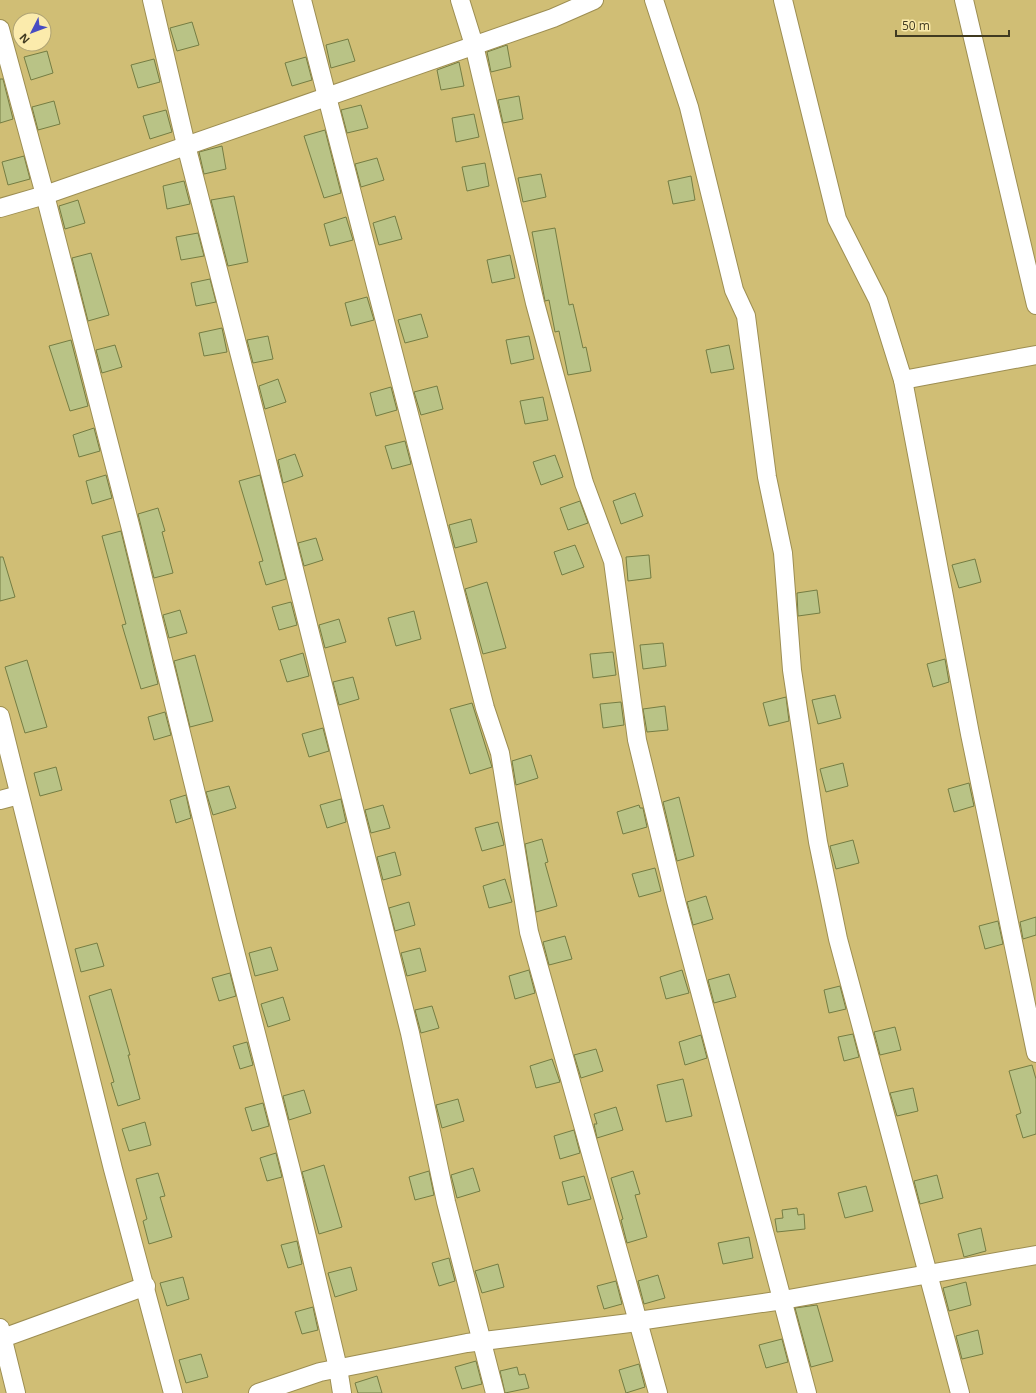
<svg xmlns="http://www.w3.org/2000/svg" width="1036" height="1393" font-family="'Open Sans',sans-serif">
	<rect width="100%" height="100%" fill="#eedea0"/>
	<!-- green -->
	<path fill="#d0be75" fill-rule="evenodd" d="M0,0h1036v1393h-1036zM20,20h24v24h-24z"/>
	<!-- building -->
	<g fill="#b9c386" stroke="#757d43">
		<path d="M192,22l7,23 -22,6 -7,-23z"/>
		<path d="M348,39l7,22 -24,7 -5,-23z"/>
		<path d="M507,45l4,22 -20,5 -4,-20z"/>
		<path d="M47,51l6,22 -22,7 -7,-23z"/>
		<path d="M306,57l6,23 -20,6 -7,-23z"/>
		<path d="M154,59l6,23 -22,6 -7,-23z"/>
		<path d="M459,62l5,24 -23,4 -4,-20z"/>
		<path d="M0,79h3l10,40 -13,4z"/>
		<path d="M519,96l4,23 -20,4 -5,-23z"/>
		<path d="M54,101l6,23 -22,6 -6,-23z"/>
		<path d="M361,105l7,23 -21,5 -6,-23z"/>
		<path d="M166,110l6,22 -22,7 -7,-23z"/>
		<path d="M474,114l5,23 -23,5 -4,-24z"/>
		<path d="M325,130l16,63 -17,5 -20,-62z"/>
		<path d="M222,146l4,23 -22,5 -5,-22z"/>
		<path d="M24,156l6,23 -22,6 -6,-23z"/>
		<path d="M377,158l7,22 -23,7 -6,-23z"/>
		<path d="M485,163l4,23 -22,5 -5,-24z"/>
		<path d="M541,174l5,23 -23,5 -5,-24z"/>
		<path d="M691,176l4,24 -22,4 -5,-23z"/>
		<path d="M184,181l6,23 -23,5 -4,-23z"/>
		<path d="M234,196l14,66 -20,4 -17,-66z"/>
		<path d="M78,200l7,23 -20,6 -6,-23z"/>
		<path d="M395,216l7,23 -23,6 -6,-22z"/>
		<path d="M346,217l7,23 -23,6 -6,-22z"/>
		<path d="M555,228l14,77 4,-1 10,44 3,-1 5,24 -23,4 -9,-44 -4,1 -6,-32 -4,1 -13,-69z"/>
		<path d="M198,233l6,23 -23,4 -5,-23z"/>
		<path d="M91,253l18,62 -21,6 -16,-63z"/>
		<path d="M510,255l5,23 -23,5 -5,-23z"/>
		<path d="M210,279l6,23 -20,4 -5,-23z"/>
		<path d="M367,297l7,23 -23,6 -6,-23z"/>
		<path d="M421,314l7,23 -23,6 -7,-23z"/>
		<path d="M222,328l5,24 -23,4 -5,-23z"/>
		<path d="M268,336l5,23 -20,4 -6,-23z"/>
		<path d="M529,336l5,23 -23,5 -5,-24z"/>
		<path d="M71,340l17,66 -18,5 -21,-65z"/>
		<path d="M115,345l7,22 -20,6 -6,-23z"/>
		<path d="M729,345l5,24 -23,4 -5,-23z"/>
		<path d="M278,379l8,23 -21,7 -6,-23z"/>
		<path d="M437,386l6,23 -22,6 -7,-23z"/>
		<path d="M391,387l6,23 -21,6 -6,-23z"/>
		<path d="M543,397l5,23 -23,4 -5,-23z"/>
		<path d="M94,428l6,23 -21,6 -6,-22z"/>
		<path d="M405,441l6,23 -19,5 -7,-23z"/>
		<path d="M295,454l8,22 -20,7 -5,-23z"/>
		<path d="M555,455l8,22 -22,8 -8,-23z"/>
		<path d="M106,475l6,23 -20,6 -6,-23z"/>
		<path d="M260,475l26,104 -20,6 -7,-23 4,-1 -24,-80z"/>
		<path d="M635,493l8,23 -22,8 -8,-23z"/>
		<path d="M580,501l8,22 -20,7 -8,-22z"/>
		<path d="M158,508l7,23 -3,1 11,41 -19,5 -16,-64z"/>
		<path d="M471,519l6,23 -22,6 -6,-23z"/>
		<path d="M121,531l37,153 -17,5 -19,-64 4,-1 -24,-88z"/>
		<path d="M316,538l7,22 -19,6 -6,-23z"/>
		<path d="M575,545l9,22 -22,8 -8,-23z"/>
		<path d="M649,555l2,23 -23,3 -2,-24z"/>
		<path d="M0,557h3l12,40 -15,4z"/>
		<path d="M975,559l6,23 -22,6 -7,-23z"/>
		<path d="M487,582l19,66 -23,6 -18,-65z"/>
		<path d="M817,590l3,23 -22,3 -1,-23z"/>
		<path d="M291,602l6,23 -18,5 -7,-23z"/>
		<path d="M180,610l7,23 -18,5 -6,-23z"/>
		<path d="M414,611l7,28 -25,7 -8,-28z"/>
		<path d="M339,619l7,23 -21,6 -6,-23z"/>
		<path d="M663,643l3,23 -23,3 -3,-24z"/>
		<path d="M613,652l3,23 -23,3 -3,-24z"/>
		<path d="M303,653l6,23 -22,6 -7,-22z"/>
		<path d="M195,655l18,66 -23,6 -16,-66z"/>
		<path d="M945,659l4,23 -16,5 -6,-23z"/>
		<path d="M27,660l20,67 -22,6 -20,-66z"/>
		<path d="M353,677l6,22 -20,6 -6,-23z"/>
		<path d="M835,695l6,23 -23,6 -6,-24z"/>
		<path d="M786,697l3,24 -20,5 -6,-23z"/>
		<path d="M621,702l3,23 -21,3 -3,-24z"/>
		<path d="M472,703l20,64 -22,7 -20,-65z"/>
		<path d="M665,706l3,24 -21,2 -4,-23z"/>
		<path d="M165,712l6,23 -17,5 -6,-23z"/>
		<path d="M323,728l6,23 -20,6 -7,-23z"/>
		<path d="M531,755l7,23 -22,7 -4,-24z"/>
		<path d="M843,763l5,23 -22,6 -6,-23z"/>
		<path d="M56,767l6,23 -22,6 -6,-23z"/>
		<path d="M969,783l5,23 -20,6 -6,-23z"/>
		<path d="M229,786l7,22 -23,7 -7,-23z"/>
		<path d="M186,795l5,23 -15,5 -6,-23z"/>
		<path d="M679,797l15,59 -17,5 -14,-59z"/>
		<path d="M341,799l5,23 -19,6 -7,-23z"/>
		<path d="M383,805l7,23 -19,5 -6,-23z"/>
		<path d="M639,805l1,3h3l4,19 -24,7 -6,-22z"/>
		<path d="M498,822l6,23 -22,6 -7,-23z"/>
		<path d="M542,839l6,23 -3,1 12,43 -21,6 -11,-68z"/>
		<path d="M853,840l6,23 -23,6 -6,-23z"/>
		<path d="M395,852l6,23 -18,5 -6,-23z"/>
		<path d="M655,868l6,23 -22,6 -7,-23z"/>
		<path d="M505,879l7,23 -23,6 -6,-22z"/>
		<path d="M706,896l7,23 -20,6 -6,-23z"/>
		<path d="M409,902l6,23 -20,6 -6,-23z"/>
		<path d="M1036,917v18l-13,4 -3,-17z"/>
		<path d="M998,921l5,23 -18,5 -6,-23z"/>
		<path d="M565,936l7,23 -23,6 -6,-23z"/>
		<path d="M97,943l7,23 -23,6 -6,-23z"/>
		<path d="M271,947l7,23 -23,6 -6,-23z"/>
		<path d="M420,948l6,23 -19,5 -6,-23z"/>
		<path d="M529,970l6,23 -20,6 -6,-23z"/>
		<path d="M682,970l7,23 -23,6 -6,-22z"/>
		<path d="M230,973l6,23 -17,5 -7,-23z"/>
		<path d="M729,974l7,23 -22,6 -6,-23z"/>
		<path d="M840,986l6,23 -17,4 -5,-23z"/>
		<path d="M111,989l19,66h-2l12,44 -22,7 -7,-23 3,-1 -25,-86z"/>
		<path d="M283,997l7,23 -22,7 -7,-23z"/>
		<path d="M432,1006l7,22 -18,5 -6,-23z"/>
		<path d="M895,1027l6,23 -21,5 -6,-23z"/>
		<path d="M853,1034l6,23 -15,4 -6,-24z"/>
		<path d="M701,1035l6,23 -22,7 -6,-23z"/>
		<path d="M247,1042l6,23 -13,4 -7,-23z"/>
		<path d="M596,1049l7,22 -22,7 -7,-23z"/>
		<path d="M552,1059l8,23 -24,6 -6,-22z"/>
		<path d="M1032,1065l4,14v55l-13,4 -7,-23 5,-2 -12,-42z"/>
		<path d="M683,1079l9,37 -26,6 -9,-37z"/>
		<path d="M913,1088l5,23 -21,5 -7,-23z"/>
		<path d="M304,1090l7,23 -22,7 -6,-24z"/>
		<path d="M458,1099l6,22 -22,7 -6,-23z"/>
		<path d="M263,1103l6,23 -17,5 -7,-23z"/>
		<path d="M616,1107l7,23 -26,8 -3,-14h3l-3,-10z"/>
		<path d="M145,1122l6,23 -22,6 -7,-22z"/>
		<path d="M574,1130l6,23 -20,6 -6,-23z"/>
		<path d="M276,1153l6,24 -15,4 -7,-23z"/>
		<path d="M324,1165l18,62 -23,7 -17,-62z"/>
		<path d="M473,1168l7,23 -23,7 -6,-23z"/>
		<path d="M429,1171l5,24 -19,5 -6,-23z"/>
		<path d="M633,1171l7,23 -5,1 12,42 -20,6 -6,-23 2,-1 -12,-41z"/>
		<path d="M158,1173l7,23 -5,1 12,40 -23,7 -6,-23 4,-2 -11,-40z"/>
		<path d="M937,1175l6,23 -23,6 -6,-23z"/>
		<path d="M584,1176l7,23 -23,6 -6,-23z"/>
		<path d="M866,1186l7,25 -28,7 -7,-25z"/>
		<path d="M797,1208l1,7 6,-1 1,15 -28,3 -2,-13 8,-1 -1,-8z"/>
		<path d="M981,1228l5,23 -22,6 -6,-23z"/>
		<path d="M749,1237l4,21 -30,6 -5,-21z"/>
		<path d="M297,1241l5,23 -14,4 -7,-23z"/>
		<path d="M449,1258l6,23 -16,5 -7,-23z"/>
		<path d="M498,1264l6,23 -22,6 -7,-22z"/>
		<path d="M351,1267l6,23 -22,7 -7,-24z"/>
		<path d="M658,1275l7,23 -21,6 -6,-23z"/>
		<path d="M183,1277l6,22 -22,7 -7,-23z"/>
		<path d="M616,1281l6,23 -18,5 -7,-23z"/>
		<path d="M966,1282l5,23 -22,6 -6,-23z"/>
		<path d="M817,1305l16,56 -22,6 -16,-59z"/>
		<path d="M313,1307l5,23 -16,4 -7,-22z"/>
		<path d="M978,1330l5,24 -21,5 -6,-23z"/>
		<path d="M782,1339l6,23 -22,6 -7,-23z"/>
		<path d="M201,1354l7,23 -22,6 -7,-23z"/>
		<path d="M476,1361l6,23 -20,5 -7,-22z"/>
		<path d="M639,1364l6,23 -19,6 -7,-23z"/>
		<path d="M517,1367l2,8 6,-1 4,14 -24,5 -5,-22z"/>
		<path d="M377,1376l5,17h-24l-3,-10z"/>
	</g>
	<g fill="none" stroke-linecap="round" stroke-linejoin="round">
		<!-- street casing -->
		<g stroke="#9d8e52" stroke-width="20">
			<g id="street">
				<path d="M152,0l34,145 78,304 146,584 36,169 49,191"/>
				<path d="M302,0l183,708 15,45 29,179 129,461"/>
				<path d="M460,0l14,45 61,258 49,180 29,78 24,179 39,161 131,492"/>
				<path d="M654,0l35,107 45,183 12,26 21,161 16,76 9,117 26,172 20,97 122,454"/>
				<path d="M783,0l54,219 41,81 25,80 133,-25"/>
				<path d="M964,0l72,305"/>
				<path d="M0,29l45,166 86,334 97,395 63,246 47,198 4,25"/>
				<path d="M0,208l45,-13 508,-177 41,-18"/>
				<path d="M903,380l67,354 66,319"/>
				<path d="M0,716l113,453 60,224"/>
				<path d="M0,800l19,-5"/>
				<path d="M0,1328l16,65"/>
				<path d="M0,1339l146,-53"/>
				<path d="M258,1393l62,-21 147,-29 163,-20 8,-2 145,-21 253,-45"/>
			</g>
		</g>
		<!-- street -->
		<use href="#street" stroke="#fff" stroke-width="18"/>
	</g>
	<!-- north arrow -->
	<g transform="translate(32 32) rotate(228)"><circle r="19" fill="#fbebac" stroke="#b0a474"/>
	<path d="M0-3L7 15L0 10L-7 15Z" fill="#484cc2"/>
	<text y="-6" font-size="11" font-weight="bold" text-anchor="middle" fill="#403a20">N</text>
	</g>
	<!-- scale -->
	<path d="M896 30v6h113v-6" fill="none" stroke="#403a20" stroke-width="2"/>
	<text x="902" y="30" font-size="12" fill="#403a20" stroke="#fbebac" stroke-width="3" paint-order="stroke">50 m</text>
</svg>
